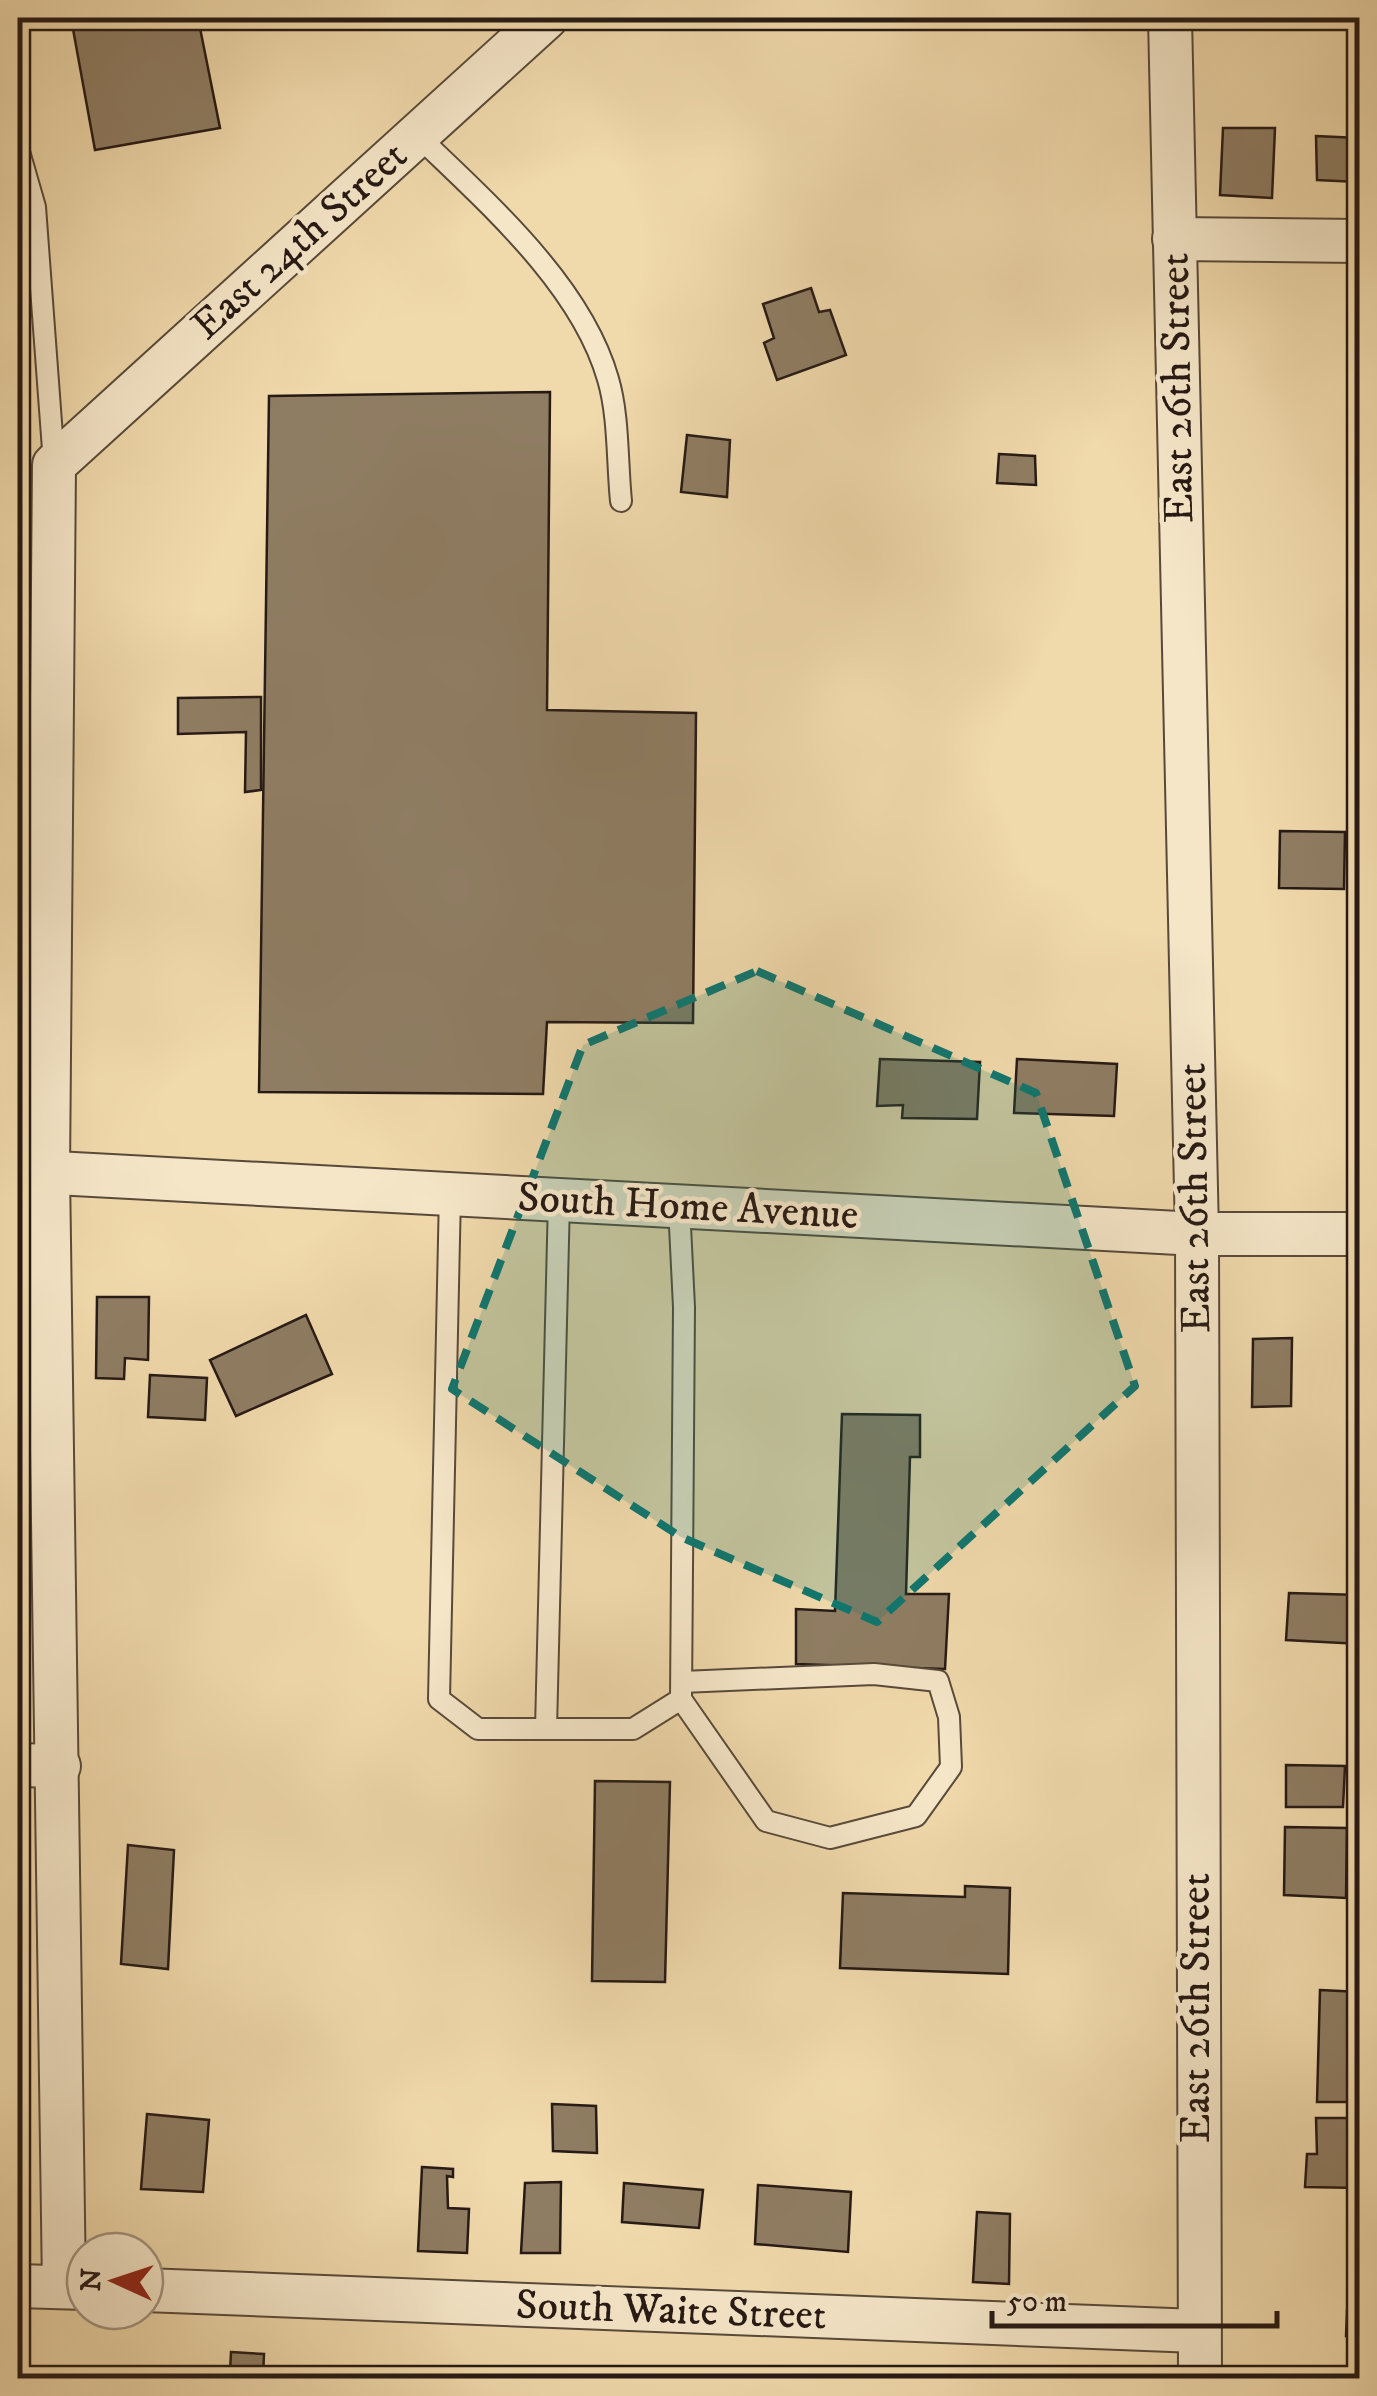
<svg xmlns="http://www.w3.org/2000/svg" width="1377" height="2396" font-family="'IM FELL DW Pica',serif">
	<rect width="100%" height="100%" fill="#f0d9ab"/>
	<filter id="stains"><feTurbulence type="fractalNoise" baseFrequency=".002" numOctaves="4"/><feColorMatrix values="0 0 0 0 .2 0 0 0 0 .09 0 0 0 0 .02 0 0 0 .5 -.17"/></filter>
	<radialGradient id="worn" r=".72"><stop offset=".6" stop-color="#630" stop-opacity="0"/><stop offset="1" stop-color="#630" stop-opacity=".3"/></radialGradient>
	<!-- building -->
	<g fill="#8f7d63" stroke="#261a15" stroke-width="2.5">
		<path d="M71,18h127l22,110 -125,22z"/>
		<path d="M1223,128h52l-3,70 -52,-3z"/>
		<path d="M1316,136l42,2v44l-41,-2z"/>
		<path d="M811,288l8,24 11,-2 16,45 -69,25 -13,-37 10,-5 -11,-34z"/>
		<path d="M550,392l-3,318 149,3 -3,310 -146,-1 -4,72 -284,-2 10,-696z"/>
		<path d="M687,435l43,5 -3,57 -46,-5z"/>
		<path d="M999,454l36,2 1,29 -39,-2z"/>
		<path d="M261,697v93l-16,2 1,-60 -68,2v-36z"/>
		<path d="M1280,831l65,1 -1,57 -65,-1z"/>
		<path d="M880,1059l100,3 -3,57 -75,-1 1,-13 -26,1z"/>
		<path d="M1017,1059l100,5 -3,52 -100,-3z"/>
		<path d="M97,1297h52l-1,63 -23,-2 -1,21 -28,-1z"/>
		<path d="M306,1315l26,59 -96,42 -26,-56z"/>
		<path d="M1292,1338l-1,68 -39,1 1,-68z"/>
		<path d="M150,1375l57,3 -2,42 -57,-3z"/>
		<path d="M842,1414l78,1v42h-10l-4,137h43l-4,75 -149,-5v-55l39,2z"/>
		<path d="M1289,1593l71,2v49l-74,-4z"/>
		<path d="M1286,1765l59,1 -2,41h-57z"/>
		<path d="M595,1781l75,1 -5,200 -73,-1z"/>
		<path d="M1285,1827l62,1 -1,70 -62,-3z"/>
		<path d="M128,1845l46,5 -6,119 -47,-5z"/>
		<path d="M965,1886l45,2 -2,86 -168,-6 3,-75 122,4z"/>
		<path d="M1320,1990l40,2 -2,110h-41z"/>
		<path d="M552,2104l44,2 1,47 -44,-2z"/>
		<path d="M147,2114l62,6 -6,72 -62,-3z"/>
		<path d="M1316,2118h44v70l-55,-1 2,-33h10z"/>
		<path d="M422,2167l31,2v8l-6,-1 1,32 21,1 -2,44 -49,-2z"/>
		<path d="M561,2182l-1,71h-39l4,-70z"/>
		<path d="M624,2183l79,7 -4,38 -77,-6z"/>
		<path d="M758,2185l93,7 -3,60 -93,-8z"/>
		<path d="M977,2212l33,2 -1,70 -36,-2z"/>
		<path d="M1360,2288v48h-14l2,-47z"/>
		<path d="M231,2352l33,2 -1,24h-41v-5h8z"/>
		<path d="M583,2371l26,1 -1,6h-27z"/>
	</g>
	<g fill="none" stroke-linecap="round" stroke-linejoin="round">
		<!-- service casing -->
		<g stroke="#584a3a" stroke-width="24">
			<g id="service">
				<path d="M417,135c69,67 164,149 191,244 11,37 9,83 13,122"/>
				<path d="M18,148l17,59 19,256"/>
				<path d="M450,1194l-11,505 39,30h155l48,-30 3,-392 -5,-101"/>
				<path d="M681,1699l85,122 64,17 86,-22 35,-49 -2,-50 -11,-36 -64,-7 -192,8"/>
				<path d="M546,1729l13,-529"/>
			</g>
		</g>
		<!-- minor casing -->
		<g stroke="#584a3a" stroke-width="46">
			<g id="minor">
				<path d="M1170,18l27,1216 3,1144"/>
				<path d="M1174,239l186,2"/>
				<path d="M18,1171l1179,63h163"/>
				<path d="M18,1765l41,1"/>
				<path d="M18,2286l67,2"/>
				<path d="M64,2287l-16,-1115 6,-707 492,-447"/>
				<path d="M145,2290l1052,41"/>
			</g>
		</g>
		<!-- service -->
		<use href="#service" stroke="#f5e6c8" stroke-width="20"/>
		<!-- minor -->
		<use href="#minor" stroke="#f5e6c8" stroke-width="42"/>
	</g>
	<!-- marked area -->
	<path fill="#0f766e" fill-opacity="0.2" stroke="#0f766e" stroke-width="8" stroke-dasharray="20 12" stroke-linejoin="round" d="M757,971l279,122 99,293 -258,236 -196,-85 -229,-148 131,-344z"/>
	<g text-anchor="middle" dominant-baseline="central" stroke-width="9" stroke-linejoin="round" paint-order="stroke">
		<!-- street labels -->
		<g font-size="42" fill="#261a15" stroke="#f5e6c8">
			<text transform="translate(300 241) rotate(-42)">East 24th Street</text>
			<text transform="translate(1178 388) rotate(-91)">East 26th Street</text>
			<text transform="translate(1195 1198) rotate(-91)">East 26th Street</text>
			<text transform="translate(688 1207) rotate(3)">South Home Avenue</text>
			<text transform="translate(1197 2008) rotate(-90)">East 26th Street</text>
			<text transform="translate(671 2311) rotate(2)">South Waite Street</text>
		</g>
	</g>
	<!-- margin -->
	<rect width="1377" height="2396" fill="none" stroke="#f0d9ab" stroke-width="60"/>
	<rect x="20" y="20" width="1337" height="2356" fill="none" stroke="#261a15" stroke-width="5"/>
	<rect x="30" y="30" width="1317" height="2336" fill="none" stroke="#261a15" stroke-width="2.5"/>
	<!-- north arrow -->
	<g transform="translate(115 2281) rotate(273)"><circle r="48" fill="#f5e6c8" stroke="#a29480" stroke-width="2.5"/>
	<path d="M0-8L18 38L0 25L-18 38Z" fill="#8f2418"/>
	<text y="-15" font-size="28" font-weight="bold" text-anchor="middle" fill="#261a15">N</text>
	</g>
	<!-- scale -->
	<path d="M992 2311v15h285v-15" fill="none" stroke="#261a15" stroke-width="5"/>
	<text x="1007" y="2311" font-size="30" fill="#261a15" stroke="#f5e6c8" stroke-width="8" paint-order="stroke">50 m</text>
	<rect width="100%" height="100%" filter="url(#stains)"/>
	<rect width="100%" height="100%" fill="url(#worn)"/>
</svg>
